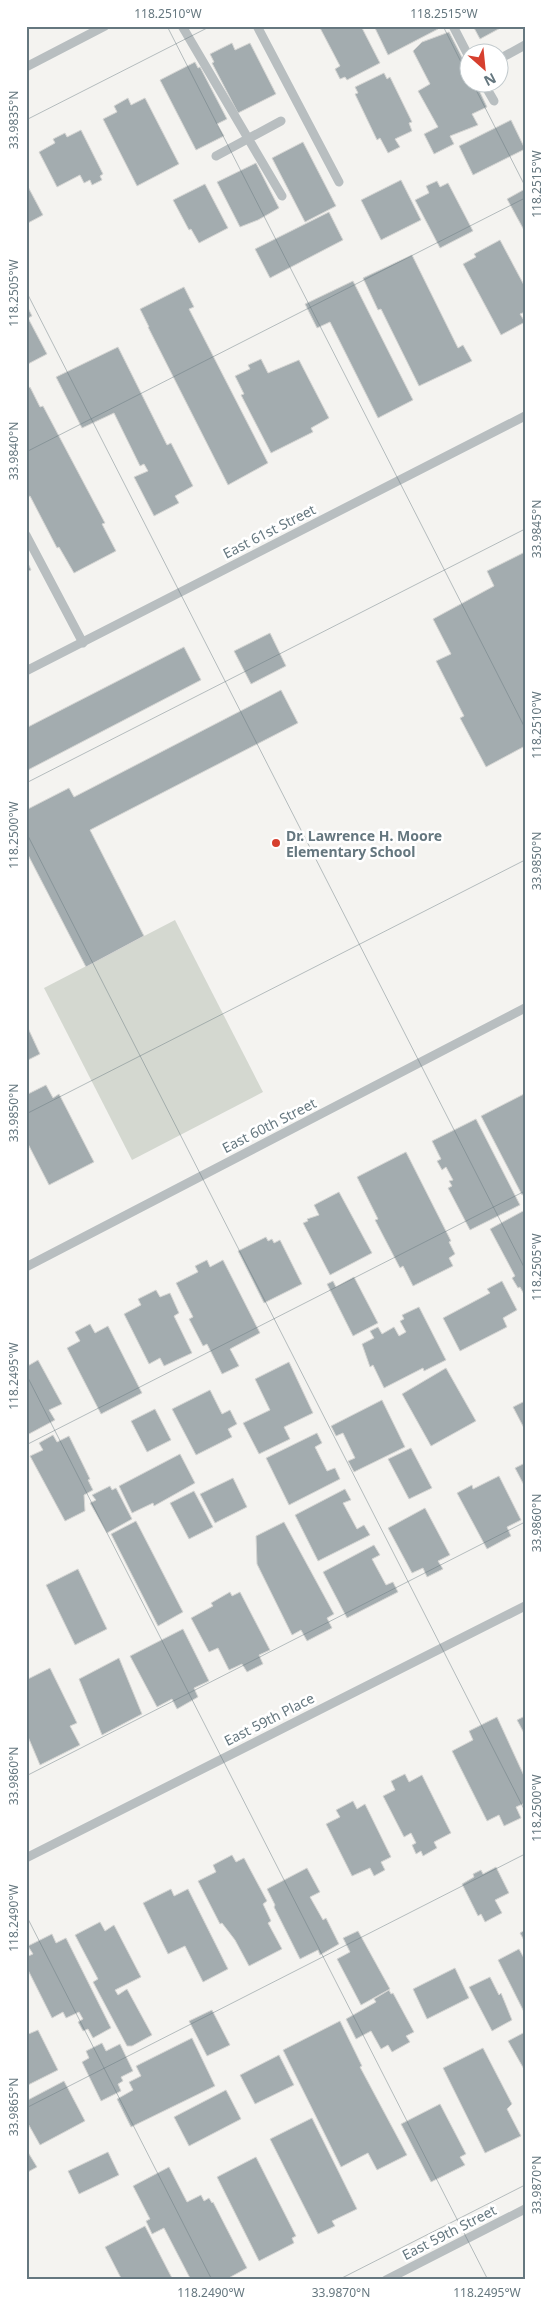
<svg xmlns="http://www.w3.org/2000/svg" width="551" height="2306" font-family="'Noto Sans',sans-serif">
	<rect width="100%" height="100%" fill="#f4f3f0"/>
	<!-- green -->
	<path fill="#d4d8d0" d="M175,920l88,172 -131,68 -88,-172z"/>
	<!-- building -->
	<g fill="#a3acaf" stroke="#d5d5d3">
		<path d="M319,26h42l19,37 -33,17 -2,-3 -5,2 -5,-10 5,-3z"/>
		<path d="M374,26h63l1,3 -50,26z"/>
		<path d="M473,26h31l-24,13z"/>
		<path d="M449,32l19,37v13h7l12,25 -15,7 6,11 -28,11 4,8 -20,10 -10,-20 14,-7 -20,-36 12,-7 -17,-33 9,-9z"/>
		<path d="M232,43l3,7 15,-7 26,51 -38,19 -26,-50 2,-1 -4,-8z"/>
		<path d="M195,62l3,6 2,-1 27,52 -10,5 7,12 -28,14 -36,-70z"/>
		<path d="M384,73l3,6 3,-2 22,45 -3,1 3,8 -17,8 5,8 -12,6 -8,-15 -3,2 -22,-46 3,-1 -3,-6z"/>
		<path d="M128,98l3,7 14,-7 34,66 -42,22 -34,-67 14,-7 -3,-6z"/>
		<path d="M511,120l14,29 -52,26 -14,-29z"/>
		<path d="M81,130l22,44 -3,2 2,4 -10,5 -2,-5 -6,3 -4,-8 -23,12 -18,-35 16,-9 -2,-4 12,-6 2,4z"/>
		<path d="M303,142l33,64 -31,16 -33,-64z"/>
		<path d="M256,163l23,45 -21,12 -18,7 -23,-45z"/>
		<path d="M401,180l20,40 -40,20 -20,-40z"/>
		<path d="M437,181l3,6 8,-4 25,48 -33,17 -25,-48 14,-7 -3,-7z"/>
		<path d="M26,183l17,32 -17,9z"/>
		<path d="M205,184l23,44 -29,15 -8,-14 -2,1 -16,-30z"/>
		<path d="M525,189v43l-18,-33z"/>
		<path d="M329,212l14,28 -73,38 -15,-29z"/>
		<path d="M500,240l25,47v25l-5,2 5,8 -24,13 -38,-71 13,-7 -2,-3z"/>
		<path d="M412,255l46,93 5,-3 9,16 -53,25 -38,-77 -3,1 -15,-32z"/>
		<path d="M353,281l60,119 -35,18 -48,-96 -13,6 -12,-24z"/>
		<path d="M184,287l10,20 -5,2 79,154 -40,22 -80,-158h1l-9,-18z"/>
		<path d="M26,304l6,12 -4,2 19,36 -21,11z"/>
		<path d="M118,347l49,98 4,-2 22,43 -18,10 4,7 -25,13 -20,-39 14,-6 -4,-7 -4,2 -26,-53 -32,15 -26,-51z"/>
		<path d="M261,359l7,14 31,-13 30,58 -18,10 2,4 -42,21 -30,-58 3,-1 -9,-18 15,-7 -2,-4z"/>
		<path d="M30,387l10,20 3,-1 62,117 -3,1 14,27 -42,22 -15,-26 -2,1 -27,-52 -4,2v-109z"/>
		<path d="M525,552v194l-39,21 -26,-49 4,-2 -28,-55 15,-7 -18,-35 61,-33 -7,-15z"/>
		<path d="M26,559l5,11 -5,2z"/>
		<path d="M270,633l16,33 -35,18 -17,-33z"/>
		<path d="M184,647l17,33 -175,91v-43z"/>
		<path d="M281,690l17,33 -208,107 54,106 -58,31 -60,-116v-41l43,-22 5,9z"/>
		<path d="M27,1026l13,28 -14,7v-35z"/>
		<path d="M46,1085l7,13 6,-4 35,68 -45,23 -23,-45v-45z"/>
		<path d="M524,1094l1,100 -3,1 -41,-79z"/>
		<path d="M476,1119l44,86 -50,25 -22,-42 4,-2 -3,-5 4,-1 -7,-13 -4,3 -5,-9 4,-2 -9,-18z"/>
		<path d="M406,1152l45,89 -2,1 6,12 -6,4 4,8 -40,20 -10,-20 -3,2 -25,-48 3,-1 -21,-42z"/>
		<path d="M339,1192l33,61 -42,22 -27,-52 5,-2 -1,-2 12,-4 -5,-10z"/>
		<path d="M523,1211l2,4v81l-5,-9 -2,1 -6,-10 3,-2 -25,-47z"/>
		<path d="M266,1237l2,4 4,-2 2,4 6,-3 22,44 -38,19 -26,-52z"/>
		<path d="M207,1260l3,7 13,-7 37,73 -30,16 9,17 -17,8 -15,-30 -4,2 -14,-27 4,-2 -17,-34 22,-11 -3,-6z"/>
		<path d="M354,1277l24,46 -25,13 -26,-52 6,-3 3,6z"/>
		<path d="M502,1281l15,29 -14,8 4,9 -47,24 -17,-33 47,-25 -3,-4z"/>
		<path d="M156,1290l4,7 10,-4 9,20 -5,3 18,37 -28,13 -4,-8 -11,6 -25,-50 17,-9 -3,-6z"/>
		<path d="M419,1307l27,53 -22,11 -1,-3 -39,20 -11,-23 -3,2 -8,-23 12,-6 -4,-7 8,-4 4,7 12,-7 5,9 7,-4 -6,-11 4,-2 -2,-4z"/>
		<path d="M90,1324l5,9 13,-7 34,67 -41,21 -34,-66 13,-7 -5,-9z"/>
		<path d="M38,1360l24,44 -13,6 6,10 -28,15 -1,-68z"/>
		<path d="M289,1362l24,51 -29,14 6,12 -31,15 -16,-31 27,-13 -15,-31z"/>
		<path d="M446,1368l30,53 -45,25 -29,-52z"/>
		<path d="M210,1390l12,24 8,-4 7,14 -9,5 4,8 -36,18 -24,-46z"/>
		<path d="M382,1400l23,47 -51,25 -6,-11 7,-3 -12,-25 -7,3 -5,-10z"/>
		<path d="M525,1401v29l-12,-23z"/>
		<path d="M155,1409l16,31 -24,12 -16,-31z"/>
		<path d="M317,1433l5,10 -7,4 12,24 8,-3 5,11 -51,26 -23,-47z"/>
		<path d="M53,1435l4,7 12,-6 21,43 -2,1 5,10 -9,5 1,16 -20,10 -35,-65 13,-6 -4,-7z"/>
		<path d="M411,1448l21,40 -23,11 -21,-40z"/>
		<path d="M180,1454l15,29 -41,23 -1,-3 -21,10 -13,-27z"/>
		<path d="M525,1463v24l-10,-19z"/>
		<path d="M499,1476l22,44 -14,7 4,9 -24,13 -30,-56 15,-8 1,4z"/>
		<path d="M233,1478l14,29 -32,16 -15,-29z"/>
		<path d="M110,1486l2,4 4,-2 16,31 -25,14 -17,-30 6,-3 -4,-5z"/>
		<path d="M345,1489l6,11 -8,3 14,26 7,-4 6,10 -52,26 -23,-46z"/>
		<path d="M194,1491l19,36 -24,12 -19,-36z"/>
		<path d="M425,1508l25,47 -12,6 5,8 -16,8 -4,-9 -11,5 -24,-45z"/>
		<path d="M136,1521l47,91 -25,14 -47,-92z"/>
		<path d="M284,1522l50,92 -7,4 5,10 -25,13 -6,-11 -9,5 -35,-71 -1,-28z"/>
		<path d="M374,1545l6,10 -8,4 14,26 7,-3 5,10 -51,26 -24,-46z"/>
		<path d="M78,1569l29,60 -32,16 -29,-60z"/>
		<path d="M230,1592l2,4 8,-4 30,58 -11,5 4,9 -16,8 -5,-8 -13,6 -11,-22 -9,4 -18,-34 22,-12 -2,-3z"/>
		<path d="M183,1629l26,52 -15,7 4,9 -21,12 -5,-10 -15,8 -27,-51z"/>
		<path d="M119,1658l23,56 -40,21 -23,-56z"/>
		<path d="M50,1668l27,55 -7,3 10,19 -40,20 -14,-33v-52z"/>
		<path d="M525,1716v19l-8,-15z"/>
		<path d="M497,1717l28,61v25l-9,4 5,11 -17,8 -5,-11 -12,6 -35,-70 21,-11 -4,-9z"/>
		<path d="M405,1774l4,8 13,-7 29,58 -17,9 3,6 -14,8 -2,-5 -5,3 -4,-9 4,-2 -5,-10 -7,4 -21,-41 12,-6 -4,-9z"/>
		<path d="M353,1801l4,8 8,-5 26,53 -10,5 4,8 -11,6 -4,-8 -18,8 -26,-52 14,-7 -4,-7z"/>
		<path d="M232,1855l4,7 8,-4 23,43 -4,3 8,17 -3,2 14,26 -33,17 -14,-26 -13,-17 -2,1 -22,-43 18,-9 -3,-7z"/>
		<path d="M496,1867l13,26 -14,7 7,13 -17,9 -4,-8 -3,2 -16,-32 12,-7 -1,-3 8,-4 2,4z"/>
		<path d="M307,1868l13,24 -10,5 13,23 3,-2 13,26 -19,11 -2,-5 -18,9 -26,-52 1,-2 -8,-16z"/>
		<path d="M171,1889l3,7 14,-7 40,80 -25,13 -18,-36 -17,8 -25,-51z"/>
		<path d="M100,1922l5,9 9,-6 27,52 -26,13 3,5 9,-6 25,46 -20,11h-5l-34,-64 5,-3 -23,-44z"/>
		<path d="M525,1930v12l-5,-9z"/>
		<path d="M358,1931l32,58 -29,16 -24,-46 13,-7 -7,-14z"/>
		<path d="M52,1934l4,9 10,-5 45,90 -18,10 -5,-9 -5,2 -5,-9 5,-3 -4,-7 -13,6 -3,-6 -11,6 -26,-52v-9l7,-3 -5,-8z"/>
		<path d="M519,1949l6,11 -1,52 -26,-52z"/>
		<path d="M455,1968l14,30 -42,21 -14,-30z"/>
		<path d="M490,1977l9,18 2,-2 11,27 -20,11 -23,-44z"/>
		<path d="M389,1990l2,4 2,-1 21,39 -8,4 4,6 -18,10 -4,-7 -7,4 -10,-18 -15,8 -10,-20 30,-17 -2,-3z"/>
		<path d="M212,2010l18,35 -23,11 -18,-35z"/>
		<path d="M340,2021l22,45 -2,1 47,88 -30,15 -9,-17 -27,14 -58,-117z"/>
		<path d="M38,2030l20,40 -32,16v-51z"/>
		<path d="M525,2032v39l-17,-30z"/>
		<path d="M192,2038l23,48 -84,41 -14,-28 16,-9 -4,-8 12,-6 -5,-10z"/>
		<path d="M102,2043l4,8 14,-7 13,27 -12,6 2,4 -5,3 3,7 -20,10 -19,-39 7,-4 -3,-7z"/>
		<path d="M483,2048l29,56 -5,5 14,27 -36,17 -42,-85z"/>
		<path d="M279,2055l15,30 -39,19 -15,-29z"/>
		<path d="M64,2081l21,40 -45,24 -14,-25v-19z"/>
		<path d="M226,2090l15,29 -52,27 -15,-29z"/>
		<path d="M440,2104l26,50 -6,3 5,8 -34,17 -30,-58z"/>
		<path d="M312,2118l45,91 -25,12 3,5 -17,8 -48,-95z"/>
		<path d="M26,2149l11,18 -11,6z"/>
		<path d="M108,2152l11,23 -40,19 -11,-23z"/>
		<path d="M256,2157l40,79 -4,2 2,5 -35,18 -42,-84z"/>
		<path d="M169,2167l18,35 14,-7 3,6 5,-3 3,5 1,-1 34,66 -22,12h-34l-27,-52 -12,6 -6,-13 4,-2 -17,-33z"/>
		<path d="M145,2226l28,54h-51l-17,-33z"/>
	</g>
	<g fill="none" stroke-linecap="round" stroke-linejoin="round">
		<!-- minor -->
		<g stroke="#b8bec0" stroke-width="9">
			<path d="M182,26l100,170"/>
			<path d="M257,26l82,156"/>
			<path d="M453,26l15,29"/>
			<path d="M503,57l22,-12"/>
			<path d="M26,67l79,-41"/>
			<path d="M483,82l11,19"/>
			<path d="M216,156l65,-35"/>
			<path d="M26,535l57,108"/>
			<path d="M26,671l499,-255"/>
			<path d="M26,1267l499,-259"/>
			<path d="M26,1858l499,-252"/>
			<path d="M386,2280l139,-71"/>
		</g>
	</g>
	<!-- ticks -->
	<path fill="none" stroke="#65777f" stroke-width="1" stroke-opacity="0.45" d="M167,26l358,702M443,26l25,50M472,82l53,104M26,120l185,-94M26,291l499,978M26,452l499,-254M26,783l499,-254M26,832l499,979M26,1114l499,-254M26,1374l462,906M26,1445l499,-254M26,1776l499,-254M26,1915l186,365M26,2108l499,-254M338,2280l187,-95"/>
	<!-- markers -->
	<circle fill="#d63f2e" stroke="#fff" stroke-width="2" cx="276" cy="843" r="5"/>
	<g text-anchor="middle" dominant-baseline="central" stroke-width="5" stroke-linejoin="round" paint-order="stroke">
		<!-- street labels -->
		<g font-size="14" fill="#65777f" stroke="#fff">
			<text transform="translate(269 531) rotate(-27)">East 61st Street</text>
			<text transform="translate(269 1125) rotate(-27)">East 60th Street</text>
			<text transform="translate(269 1719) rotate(-27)">East 59th Place</text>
			<text transform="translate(449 2232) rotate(-27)">East 59th Street</text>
		</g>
		<!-- poi labels -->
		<g font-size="14" font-weight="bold" fill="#65777f" stroke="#fff" text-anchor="start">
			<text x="286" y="835">Dr. Lawrence H. Moore<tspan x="286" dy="16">Elementary School</tspan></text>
		</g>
	</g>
	<!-- border -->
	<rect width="551" height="2306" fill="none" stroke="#ffffff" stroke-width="55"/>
	<!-- north arrow -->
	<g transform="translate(484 68) rotate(153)"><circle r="24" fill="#ffffff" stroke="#c1c9cc"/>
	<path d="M0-4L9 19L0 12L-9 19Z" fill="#d63f2e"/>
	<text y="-8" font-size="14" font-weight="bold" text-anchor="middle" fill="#65777f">N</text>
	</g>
	<rect x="28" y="28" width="496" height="2250" fill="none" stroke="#65777f" stroke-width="2"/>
	<g font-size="12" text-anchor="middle" fill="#65777f">
		<text x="168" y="18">118.2510°W</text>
		<text x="444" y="18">118.2515°W</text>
		<text transform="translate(14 120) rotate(-90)" y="4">33.9835°N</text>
		<text transform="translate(537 184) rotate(-90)" y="4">118.2515°W</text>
		<text transform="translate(14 293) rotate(-90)" y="4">118.2505°W</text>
		<text transform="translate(14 451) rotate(-90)" y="4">33.9840°N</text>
		<text transform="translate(537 529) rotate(-90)" y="4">33.9845°N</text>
		<text transform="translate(537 725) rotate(-90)" y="4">118.2510°W</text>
		<text transform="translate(14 835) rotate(-90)" y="4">118.2500°W</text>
		<text transform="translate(537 861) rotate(-90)" y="4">33.9850°N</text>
		<text transform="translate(14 1113) rotate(-90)" y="4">33.9850°N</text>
		<text transform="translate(537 1267) rotate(-90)" y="4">118.2505°W</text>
		<text transform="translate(14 1376) rotate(-90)" y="4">118.2495°W</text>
		<text transform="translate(537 1523) rotate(-90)" y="4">33.9860°N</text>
		<text transform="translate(14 1776) rotate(-90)" y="4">33.9860°N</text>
		<text transform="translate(537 1808) rotate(-90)" y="4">118.2500°W</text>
		<text transform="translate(14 1918) rotate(-90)" y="4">118.2490°W</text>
		<text transform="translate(14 2107) rotate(-90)" y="4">33.9865°N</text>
		<text transform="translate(537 2185) rotate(-90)" y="4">33.9870°N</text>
		<text x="211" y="2297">118.2490°W</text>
		<text x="341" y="2297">33.9870°N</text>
		<text x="487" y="2297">118.2495°W</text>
	</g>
</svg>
